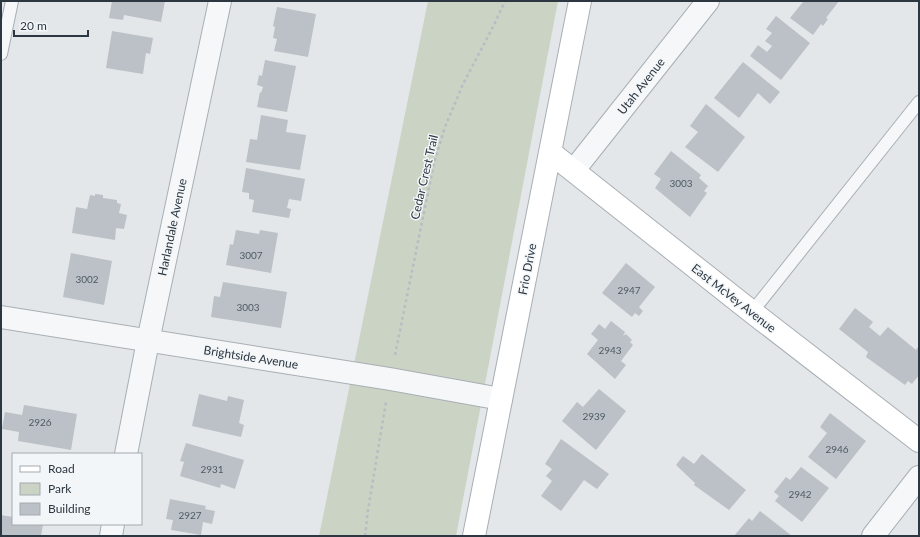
<svg xmlns="http://www.w3.org/2000/svg" width="920" height="537" font-family="Lato,sans-serif">
	<rect width="100%" height="100%" fill="#e3e7ea"/>
	<!-- green -->
	<path fill="#cbd3c5" d="M428,1h130l-102,535h-137z"/>
	<!-- building -->
	<g fill="#bbc1c7">
		<path d="M112,1h53l-4,21 -37,-7 -1,5 -14,-2z"/>
		<path d="M801,1h38l-13,17 2,1 -5,7 -2,-2 -8,11 -23,-17 13,-16z"/>
		<path d="M277,7l39,7 -8,43 -34,-6 3,-12 -4,-1 2,-11 -2,-1z"/>
		<path d="M776,16l34,27 -29,37 -31,-24 8,-11 9,7 5,-6 -7,-5 7,-8 -6,-4z"/>
		<path d="M112,31l41,7 -3,16 -4,-1 -3,21 -37,-6z"/>
		<path d="M265,60l31,6 -9,46 -30,-5 3,-15 1,1 2,-6 -6,-2 2,-10 3,1z"/>
		<path d="M743,62l37,30 -10,12 -12,-11 -19,25 -25,-20z"/>
		<path d="M706,104l39,33 -27,35 -33,-25 13,-15 -8,-6z"/>
		<path d="M261,115l27,5 -2,12 20,3 -6,35 -54,-8 4,-23 7,1z"/>
		<path d="M671,151l30,24 -2,3 9,8 -4,5 3,2 -17,24 -35,-29 6,-9 -7,-5z"/>
		<path d="M246,168l59,11 -4,22 -12,-2 -2,9 4,1 -2,9 -37,-6 2,-12 -5,-1v-6l-7,-1z"/>
		<path d="M95,194l8,1v3l14,2v3l4,1 -2,9 8,2 -3,14 -8,-1 -1,12 -43,-7 4,-26 11,2 3,-14 5,1z"/>
		<path d="M236,230l23,4 1,-4 18,3 -7,40 -45,-8 4,-21 3,1z"/>
		<path d="M71,253l41,8 -8,44 -41,-8z"/>
		<path d="M626,263l29,24 -16,20 4,4 -4,5 -4,-3 -3,4 -30,-24z"/>
		<path d="M223,282l64,10 -6,36 -70,-11 3,-21 6,1z"/>
		<path d="M855,308l18,14 -4,5 11,9 8,-9 28,23 2,-3 1,1v27l-7,9 -4,-3 -3,4 -39,-28 2,-5 -29,-23z"/>
		<path d="M611,321l14,11 -2,4 3,-2 6,6 -2,2 3,3 -12,16 5,4 -11,14 -28,-25 11,-14 -7,-6 8,-10 6,5z"/>
		<path d="M599,389l27,22 -30,39 -34,-29 15,-19 6,5z"/>
		<path d="M199,394l28,7 1,-5 16,4 -5,23 5,2 -3,12 -49,-11z"/>
		<path d="M24,405l53,9 -6,36 -53,-9 1,-9 -17,-3 3,-17 17,3z"/>
		<path d="M830,413l36,28 -30,38 -28,-22 19,-24 -7,-6z"/>
		<path d="M561,439l48,35 -12,15 -13,-9 -23,31 -20,-15 11,-15 -6,-5 6,-7 -7,-5z"/>
		<path d="M186,443l58,17 -9,29 -14,-5 -1,4 -40,-12 4,-14 -4,-1z"/>
		<path d="M702,454l44,36 -17,20 -35,-25 1,-2 -19,-18 7,-9 11,8z"/>
		<path d="M801,467l28,21 -27,34 -27,-21 4,-5 -5,-4 12,-15 4,3z"/>
		<path d="M170,499l36,7 -1,3 10,2 -3,13 -9,-2 -2,13 -30,-5 2,-10 -7,-1z"/>
		<path d="M760,511l32,25h-58l15,-18 3,3z"/>
		<path d="M1,515l12,2v7h30l-2,12h-40z"/>
	</g>
	<g fill="none" stroke-linecap="round" stroke-linejoin="round">
		<!-- lane casing -->
		<g stroke="#a8afb4" stroke-width="14">
			<g id="lane">
				<path d="M1,54l11,-53"/>
				<path d="M752,312l167,-210"/>
			</g>
		</g>
		<!-- street casing -->
		<g stroke="#a8afb4" stroke-width="24">
			<g id="street">
				<path d="M574,170l134,-169"/>
				<path d="M1,317l389,62 111,20"/>
				<path d="M126,454l22,-113 72,-340"/>
				<path d="M111,536l2,-12"/>
				<path d="M873,536l46,-59"/>
			</g>
		</g>
		<!-- secondary casing -->
		<g stroke="#a8afb4" stroke-width="24">
			<g id="secondary">
				<path d="M551,153l201,159 167,129"/>
				<path d="M474,536l106,-535"/>
			</g>
		</g>
		<!-- path -->
		<g stroke="#b9bdc2" stroke-width="2.5" stroke-dasharray="3 3" stroke-linecap="butt">
			<path d="M395,355l39,-192 11,-36 18,-43 31,-59 11,-24"/>
			<path d="M365,536l3,-26 18,-108"/>
		</g>
		<!-- lane -->
		<use href="#lane" stroke="#f6f7f9" stroke-width="12"/>
		<!-- street -->
		<use href="#street" stroke="#f6f7f9" stroke-width="22"/>
		<!-- secondary -->
		<use href="#secondary" stroke="#fff" stroke-width="22"/>
	</g>
	<g text-anchor="middle" dominant-baseline="central" stroke-width="3" stroke-linejoin="round" paint-order="stroke">
		<!-- number labels -->
		<g font-size="10" fill="#505a62">
			<text x="681" y="183">3003</text>
			<text x="251" y="255">3007</text>
			<text x="87" y="279">3002</text>
			<text x="629" y="290">2947</text>
			<text x="248" y="307">3003</text>
			<text x="610" y="350">2943</text>
			<text x="594" y="416">2939</text>
			<text x="40" y="422">2926</text>
			<text x="837" y="449">2946</text>
			<text x="212" y="469">2931</text>
			<text x="800" y="494">2942</text>
			<text x="190" y="515">2927</text>
		</g>
		<!-- street labels -->
		<g font-size="12" fill="#2c3741" stroke="#f3f6f8">
			<text transform="translate(641 86) rotate(-52)">Utah Avenue</text>
			<text transform="translate(424 177) rotate(-77)">Cedar Crest Trail</text>
			<text transform="translate(172 227) rotate(-78)">Harlandale Avenue</text>
			<text transform="translate(527 269) rotate(-79)">Frio Drive</text>
			<text transform="translate(734 298) rotate(38)">East McVey Avenue</text>
			<text transform="translate(251 357) rotate(9)">Brightside Avenue</text>
		</g>
	</g>
	<!-- border -->
	<rect width="920" height="537" fill="none" stroke="#2c3741" stroke-width="4"/>
	<!-- legend -->
	<rect x="12" y="453" width="130" height="72" fill="#f3f6f8" stroke="#a3aaaf"/>
	<rect x="20" y="466" width="20" height="6" fill="#ffffff" stroke="#a3aaaf"/>
	<text x="48" y="473" font-size="12" fill="#2c3741">Road</text>
	<rect x="20" y="483" width="20" height="12" fill="#cbd3c5" stroke="#a3aaaf"/>
	<text x="48" y="493" font-size="12" fill="#2c3741">Park</text>
	<rect x="20" y="503" width="20" height="12" fill="#bbc1c7" stroke="#a3aaaf"/>
	<text x="48" y="513" font-size="12" fill="#2c3741">Building</text>
	<!-- scale -->
	<path d="M14 30v6h74v-6" fill="none" stroke="#2c3741" stroke-width="2"/>
	<text x="20" y="30" font-size="12" fill="#2c3741" stroke="#f3f6f8" stroke-width="3" paint-order="stroke">20 m</text>
</svg>
